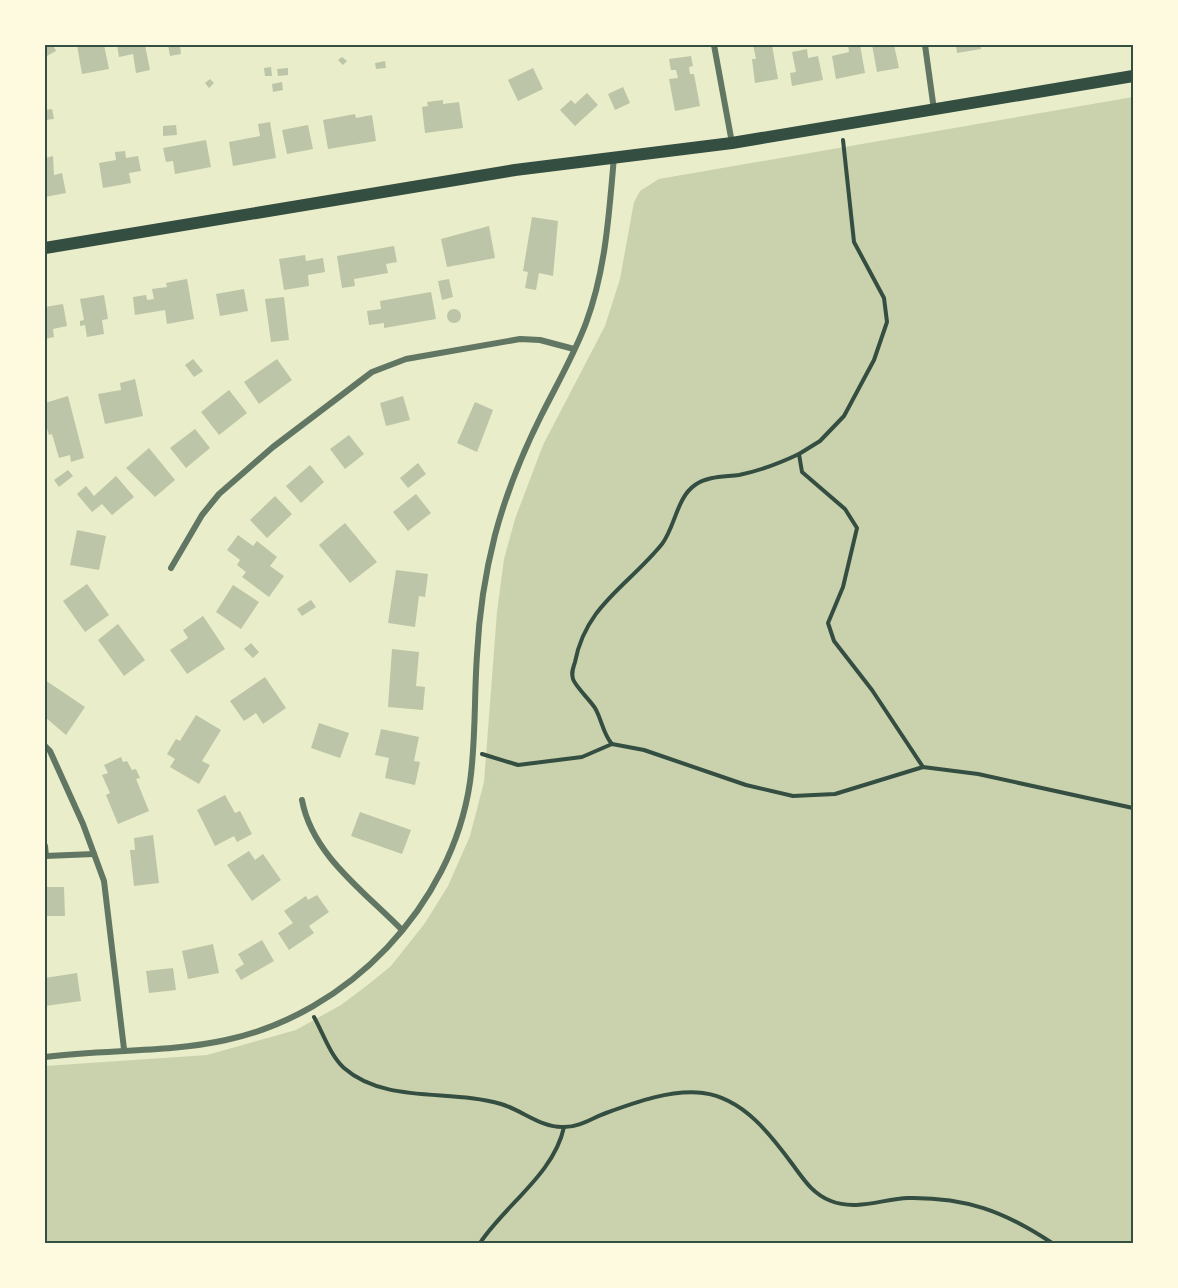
<svg xmlns="http://www.w3.org/2000/svg" width="1178" height="1288" font-family="'Roboto Condensed',sans-serif">
	<rect width="100%" height="100%" fill="#e9edc9"/>
	<!-- green -->
	<path fill="#cad2ad" d="M1133,97v1146h-1088v-177l162,-11 89,-25 45,-25 28,-21 22,-18 34,-43 23,-37 22,-50 14,-54 13,-170 7,-53 11,-40 28,-74 62,-119 15,-47 14,-77 6,-11 19,-12z"/>
	<!-- building -->
	<g fill="#bcc5a7">
		<path d="M45,45h8l3,6 -11,6z"/>
		<path d="M77,45h27l5,24 -27,5z"/>
		<path d="M117,45h28l5,25 -14,3 -3,-19 -14,3z"/>
		<path d="M168,45h12l1,9 -11,2z"/>
		<path d="M753,45h19l6,34 -23,4 -3,-24h4z"/>
		<path d="M848,45h12l5,28 -29,6 -4,-23 17,-4z"/>
		<path d="M872,45h22l5,23 -22,4z"/>
		<path d="M956,45h24l1,4 -24,4z"/>
		<path d="M807,49l1,9 10,-2 5,24 -31,6 -2,-13 6,-1 -4,-20z"/>
		<path d="M691,56l2,10 -4,1 1,7h4l6,32 -25,5 -6,-32 9,-1 -2,-8h-5l-2,-11z"/>
		<path d="M342,57l5,4 -4,4 -5,-5z"/>
		<path d="M385,61l1,7 -10,1 -1,-6z"/>
		<path d="M271,67l1,9h-7l-1,-8z"/>
		<path d="M288,68v7l-10,1 -1,-7z"/>
		<path d="M533,68l10,21 -25,12 -10,-21z"/>
		<path d="M210,79l4,4 -5,5 -4,-5z"/>
		<path d="M282,82l1,8 -10,2 -1,-8z"/>
		<path d="M623,87l7,16 -15,7 -7,-16z"/>
		<path d="M587,93l11,12 -23,21 -15,-16 11,-10 4,4z"/>
		<path d="M443,100v4l16,-2 4,26 -38,5 -3,-26 6,-1 -1,-4z"/>
		<path d="M52,109l2,10 -9,1v-10z"/>
		<path d="M355,114l1,4 16,-3 4,26 -48,8 -5,-29z"/>
		<path d="M270,122l6,36 -43,8 -4,-24 31,-6 -2,-12z"/>
		<path d="M176,125l1,10 -14,1v-10z"/>
		<path d="M308,125l5,24 -26,5 -5,-24z"/>
		<path d="M206,140l5,27 -36,7 -2,-13 -7,1 -3,-14z"/>
		<path d="M125,151l1,7 12,-2 3,15 -12,2 2,10 -28,5 -4,-25 17,-3 -1,-8z"/>
		<path d="M53,156l1,19 8,-2 4,20 -21,4v-39z"/>
		<path d="M532,217l26,4 -5,55 -14,-3 -3,17 -11,-2 3,-16 -5,-1z"/>
		<path d="M489,226l6,32 -48,9 -6,-28z"/>
		<path d="M394,246l3,16 -11,2 2,9 -34,6 1,7 -13,2 -5,-32z"/>
		<path d="M305,255l1,6 17,-3 2,14 -17,3 1,11 -25,4 -5,-31z"/>
		<path d="M187,279l7,40 -27,5 -2,-14 -30,5 -2,-18 13,-2 1,5 7,-1 -2,-10 15,-2 -1,-4z"/>
		<path d="M449,279l4,18 -11,3 -4,-19z"/>
		<path d="M244,289l4,22 -28,5 -4,-22z"/>
		<path d="M431,292l5,27 -52,9v-5l-15,2 -2,-14 14,-2 -1,-8z"/>
		<path d="M104,295l4,24 -6,1 2,14 -17,3 -2,-12 -5,1v-5l4,-1 -4,-21z"/>
		<path d="M284,297l5,43 -18,2 -6,-43z"/>
		<path d="M63,304l4,22 -14,3 1,8 -9,2v-32z"/>
		<circle cx="454" cy="316" r="7"/>
		<path d="M193,359l10,12 -9,6 -9,-12z"/>
		<path d="M277,359l15,21 -33,24 -15,-22z"/>
		<path d="M135,379l8,37 -38,8 -7,-30 23,-4 -1,-7z"/>
		<path d="M229,390l18,23 -28,22 -18,-23z"/>
		<path d="M68,396l16,62 -13,4 -1,-7 -11,3 -7,-24 -3,1 -4,-13v-19z"/>
		<path d="M403,396l7,24 -24,6 -6,-23z"/>
		<path d="M475,402l18,8 -16,42 -20,-9z"/>
		<path d="M195,429l15,19 -24,20 -16,-20z"/>
		<path d="M349,435l15,19 -19,15 -15,-20z"/>
		<path d="M149,448l26,32 -20,17 -29,-29z"/>
		<path d="M418,463l8,11 -18,14 -8,-10z"/>
		<path d="M310,465l14,17 -23,21 -15,-17z"/>
		<path d="M68,470l5,6 -14,11 -5,-7z"/>
		<path d="M116,476l18,21 -22,18 -10,-11 -10,8 -15,-18 9,-8 8,10z"/>
		<path d="M416,494l15,19 -23,18 -15,-19z"/>
		<path d="M275,496l17,18 -25,24 -17,-18z"/>
		<path d="M345,523l32,39 -27,21 -31,-38z"/>
		<path d="M77,530l29,6 -7,34 -29,-5z"/>
		<path d="M238,535l15,11 4,-5 20,16 -7,9 14,10 -15,21 -27,-20 4,-5 -9,-7 3,-5 -13,-10z"/>
		<path d="M396,570l32,4 -3,23 -6,-1 -4,31 -27,-4z"/>
		<path d="M87,584l22,31 -24,17 -22,-31z"/>
		<path d="M233,585l26,17 -18,27 -25,-17z"/>
		<path d="M311,600l5,7 -14,9 -5,-7z"/>
		<path d="M203,616l22,33 -38,25 -17,-24 18,-12 -5,-8z"/>
		<path d="M118,624l27,36 -21,16 -26,-36z"/>
		<path d="M251,643l8,9 -6,6 -9,-9z"/>
		<path d="M392,649l27,3 -3,34 9,1 -2,23 -35,-3z"/>
		<path d="M265,677l21,31 -23,16 -7,-11 -12,8 -14,-20z"/>
		<path d="M45,680l40,27 -19,28 -21,-18z"/>
		<path d="M196,715l25,15 -19,31 8,4 -11,19 -29,-17 5,-8 -8,-5 9,-15 4,2z"/>
		<path d="M319,723l30,10 -9,25 -29,-10z"/>
		<path d="M381,729l38,8 -5,24 6,1 -5,23 -30,-7 4,-20 -14,-3z"/>
		<path d="M121,757l2,5 4,-1 5,9 4,-1 4,9 -4,1 13,32 -31,13 -12,-29 4,-2 -8,-18 6,-2 -4,-8z"/>
		<path d="M225,795l10,18 5,-2 12,23 -15,8 -3,-6 -19,10 -18,-36z"/>
		<path d="M360,812l51,18 -9,24 -51,-18z"/>
		<path d="M153,835l6,48 -25,3 -4,-36h5l-1,-12z"/>
		<path d="M249,851l6,9 8,-6 18,26 -29,21 -25,-36z"/>
		<path d="M45,887h19l1,29h-20z"/>
		<path d="M317,895l12,17 -20,14 5,7 -25,17 -11,-17 15,-10 -9,-12 22,-15 2,4z"/>
		<path d="M262,940l12,21 -33,19 -6,-10 9,-6 -6,-10z"/>
		<path d="M213,944l6,29 -31,6 -6,-28z"/>
		<path d="M173,968l3,22 -27,3 -3,-22z"/>
		<path d="M77,973l4,28 -36,5v-28z"/>
	</g>
	<g fill="none" stroke-linecap="round" stroke-linejoin="round">
		<!-- path -->
		<g stroke="#344e41" stroke-width="4">
			<path d="M843,140l11,102 30,56 3,24 -13,38 -30,56 -24,25 -21,13 3,18 43,37 12,19 -14,59 -15,36 6,18 38,49 51,77"/>
			<path d="M612,744c-9,-10 -10,-24 -17,-36 -5,-8 -20,-22 -22,-29 -2,-7 0,-10 2,-17 11,-57 53,-76 87,-118 13,-17 15,-47 33,-59 13,-9 29,-8 44,-10 20,-4 41,-12 60,-21"/>
			<path d="M482,754l36,11 64,-8 30,-13 32,6 102,35 47,11 42,-2 88,-27 55,7 155,34"/>
			<path d="M314,1017c9,16 16,38 30,51 41,36 107,21 157,36 21,6 40,24 63,23 16,0 28,-9 42,-14 30,-11 66,-24 97,-20 40,5 68,42 90,72 11,15 20,29 38,36 25,10 52,-2 77,-3 57,-1 96,13 144,45"/>
			<path d="M480,1243c25,-38 74,-69 84,-116"/>
		</g>
		<!-- minor -->
		<g stroke="#617663" stroke-width="6">
			<path d="M714,45l18,98"/>
			<path d="M925,45l9,65"/>
			<path d="M171,568l31,-53 17,-21 54,-47 99,-75 34,-13 114,-20 20,1 34,9"/>
			<path d="M45,746l5,5 33,73 21,57 20,168"/>
			<path d="M302,800c10,55 63,92 100,130"/>
			<path d="M45,846l1,10"/>
			<path d="M45,856l49,-2"/>
			<path d="M45,1057c60,-8 122,-4 181,-17 122,-26 226,-134 244,-258 6,-42 4,-85 7,-127 2,-40 8,-81 18,-120 11,-41 27,-81 46,-119 15,-30 33,-61 45,-93 20,-54 23,-110 28,-166"/>
		</g>
		<!-- secondary -->
		<path stroke="#344e41" stroke-width="12" d="M45,248l470,-78 217,-27 401,-67"/>
	</g>
	<!-- border -->
	<rect width="1178" height="1288" fill="none" stroke="#fefae0" stroke-width="93"/>
	<rect x="46" y="46" width="1086" height="1196" fill="none" stroke="#344e41" stroke-width="2"/>
</svg>
